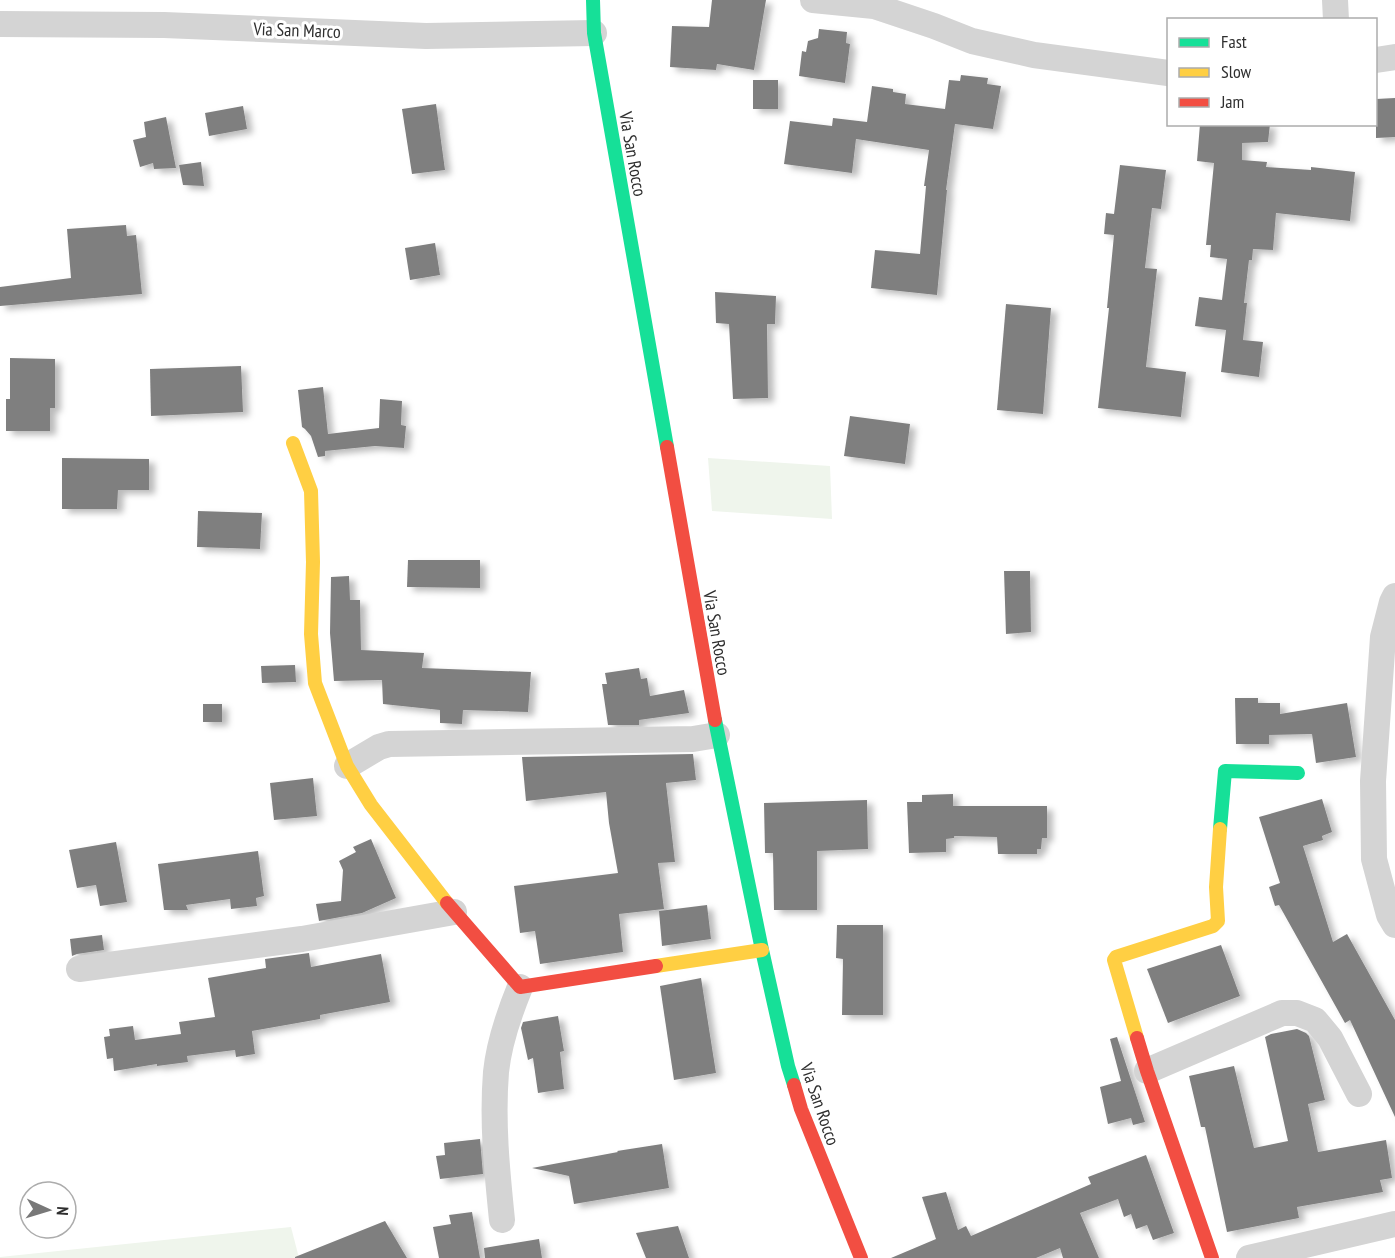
<svg xmlns="http://www.w3.org/2000/svg" width="1395" height="1258" font-family="'PT Sans Narrow',sans-serif">
	<defs>
		<filter id="shadow"><feDropShadow dx="6" dy="4" stdDeviation="3" flood-color="#0004"/></filter>
	</defs>
	<rect width="100%" height="100%" fill="#fff"/>
	<!-- green -->
	<g fill="#eff5ec">
		<path d="M708,458l122,8 2,53 -120,-8z"/>
		<path d="M291,1227l8,31h-299v-1z"/>
	</g>
	<!-- building -->
	<g fill="#7f7f7f" filter="url(#shadow)">
		<path d="M712,0h54l-12,70 -37,-6 -1,6 -46,-3 2,-41 37,1z"/>
		<path d="M819,29l28,3 -1,11 4,1 -5,39 -46,-7 3,-25 4,1 2,-11 10,-3z"/>
		<path d="M961,75l27,3 -1,6 14,2 -8,43 -38,-5 -9,66h1l-10,105 -66,-7 4,-38 45,4 6,-68h-2l5,-36 -73,-11 -4,34 -68,-9 6,-43 42,5 1,-8 34,4 5,-36 21,3v3l13,2 -1,10 40,5 4,-29 11,1z"/>
		<rect x="753" y="80" width="25" height="29"/>
		<path d="M1395,98v39l-19,1v-39z"/>
		<path d="M436,104l9,66 -33,4 -10,-65z"/>
		<path d="M243,106l4,23 -38,7 -4,-23z"/>
		<path d="M166,117l10,51 -22,1 -1,-6 -13,4 -7,-27 13,-3 -2,-15z"/>
		<path d="M1200,124h70l-2,18 -26,1v17l25,2 -1,5 45,3v-3l44,5 -5,49 -74,-8 -3,37 -20,-1 -1,11h-3l-5,43h3l-4,37 20,2 -4,35 -38,-5 5,-42 -31,-4 4,-29 23,3 5,-41 -17,-2 1,-12h-5l8,-82 -17,-2z"/>
		<path d="M201,162l3,24 -21,-1 -4,-20z"/>
		<path d="M1120,165l46,5 -5,39 -9,-1 -7,60 12,1 -11,98 40,5 -5,45 -83,-9 11,-100h-2l7,-73 -10,-1 2,-21 8,1z"/>
		<path d="M126,225l1,11 9,-1 6,59 -142,12v-19l71,-9 -4,-49z"/>
		<path d="M435,243l5,32 -30,5 -5,-32z"/>
		<path d="M715,292l61,4 -1,28h-8l1,74 -35,1 -4,-75 -13,-1z"/>
		<path d="M1006,304l45,4 -8,106 -46,-4z"/>
		<path d="M10,358l45,1v49h-5v23h-44v-32h4z"/>
		<path d="M241,366l2,46 -92,4 -1,-47z"/>
		<path d="M323,387l5,47 51,-6 1,-29 22,2 -1,24 5,1 -2,22 -29,-2 -50,5v5l-7,1 -7,-21 -6,-7 -3,-2 -4,-37z"/>
		<path d="M850,416l60,8 -5,40 -61,-8z"/>
		<path d="M62,458l87,1v31h-31l-1,19h-55z"/>
		<path d="M198,511l64,2 -2,36 -63,-2z"/>
		<path d="M408,560h72v28l-73,-1z"/>
		<path d="M1004,571h26l1,61 -25,2z"/>
		<path d="M349,576l1,24h10l1,50 63,3 -2,15 109,4 -3,40 -65,-2 -1,14 -22,-1v-13l-57,-6 -1,-24 -48,1 -4,-48 1,-56z"/>
		<path d="M295,665l1,17 -34,1 -1,-17z"/>
		<path d="M639,668l2,11 6,-1 3,18 34,-6 5,23 -50,7v5h-31l-6,-41h5l-2,-11z"/>
		<path d="M1235,698h23v5h22v11l67,-11 9,54 -40,6 -4,-29 -43,1v9h-33z"/>
		<rect x="203" y="704" width="19" height="18"/>
		<path d="M693,754l3,26 -30,3 9,79 -17,1 6,46 -45,5 4,38 -83,12 -5,-33 -15,2 -6,-47 104,-13 -9,-50 -3,-31 -80,9 -4,-44z"/>
		<path d="M313,778l4,38 -43,4 -4,-37z"/>
		<path d="M953,794v12h94v32h-5l-1,11h-4v5h-39l-1,-17 -43,-1v2l-8,1v13l-37,1 -2,-51h15v-7z"/>
		<path d="M1322,799l10,33 -10,4 1,4 -20,6 30,96 14,-8 48,86v97l-45,-97 -5,3 -66,-118 -4,1 -6,-19 11,-4 -21,-66z"/>
		<path d="M867,800l1,49 -51,2v59h-43l-1,-57h-8l-1,-50z"/>
		<path d="M371,839l25,59 -34,15 -43,8 -3,-17 25,-3 2,-31 -4,-9 17,-9 -3,-5z"/>
		<path d="M116,842l11,60 -27,4 -4,-21 -19,3 -8,-38z"/>
		<path d="M258,851l6,45 -8,2 1,8 -26,3 -1,-10 -44,6 2,5h-24l-6,-46z"/>
		<path d="M707,905l4,34 -49,7 -3,-35z"/>
		<path d="M837,925h46v90h-41l1,-56 -7,-1z"/>
		<path d="M102,935l2,15 -27,4 -5,2 -2,-17z"/>
		<path d="M1221,945l19,51 -72,27 -21,-54z"/>
		<path d="M309,953l2,14 70,-13 9,48 -70,13v4l-68,12 3,23 -19,3 -1,-7 -48,6 1,6 -31,4v-2l-43,7 -1,-13 -6,1 -3,-22 6,-1 -1,-7 24,-3 2,14 46,-6 -2,-12 36,-5 -7,-39 58,-10 -1,-9z"/>
		<path d="M701,978l15,95 -42,7 -14,-94z"/>
		<path d="M558,1016l6,35 -4,1 4,37 -26,4 -5,-35 -5,2 -7,-32 2,-6z"/>
		<path d="M1297,1029l9,4 3,3 16,64 -17,4 10,48 68,-12 6,38 -12,2 3,12 -86,15 2,11 -72,14 -22,-105h-4l-12,-51 45,-10 20,82 34,-7 -23,-104 6,-3z"/>
		<path d="M1117,1037l28,85 -12,3 -2,-7 -23,6 -8,-37 21,-6 -11,-42z"/>
		<path d="M480,1139l3,35 -43,5 -4,-23 9,-1 -1,-12z"/>
		<path d="M662,1144l7,44 -95,16 -5,-28 -37,-8 86,-16 -1,-1z"/>
		<path d="M1146,1155l28,78 -21,7 -6,-15 -11,4 -5,-15 -7,3 -6,-18 -38,14 19,45h-36l-3,-10 -24,10h-145l45,-19 -14,-42 24,-5 12,38 8,-4 5,10 120,-52 -3,-7z"/>
		<path d="M472,1212l8,46h-41l-6,-31 18,-3 -2,-9z"/>
		<path d="M385,1221l22,37h-112v-1z"/>
		<path d="M678,1226l11,32h-43l-10,-25z"/>
		<path d="M539,1239l3,19h-57l-1,-10z"/>
	</g>
	<g fill="none" stroke-linecap="round" stroke-linejoin="round">
		<!-- street -->
		<g stroke="#d4d4d4" stroke-width="26">
			<path d="M813,0l61,6 60,20 38,15 62,14 134,18"/>
			<path d="M1335,0l1,20"/>
			<path d="M0,24l164,1 262,11 168,-3"/>
			<path d="M1376,60l19,-3"/>
			<path d="M1395,596l-3,6 -9,35 -10,144 1,78 15,56 6,10"/>
			<path d="M347,766l32,-19 10,-3 304,-5 24,-4"/>
			<path d="M79,969l223,-30 152,-27"/>
			<path d="M1147,1071l135,-58h15l18,7 15,18 29,56"/>
			<path d="M502,1220c-5,-49 -10,-98 -6,-148 3,-30 13,-58 24,-85"/>
			<path d="M1249,1258l146,-34"/>
		</g>
		<!-- fast -->
		<g stroke="#16e098" stroke-width="14">
			<path d="M593,0l1,33 73,414"/>
			<path d="M715,720l47,230 26,116 6,19"/>
			<path d="M1220,829l5,-58 73,2"/>
		</g>
		<!-- slow -->
		<g stroke="#ffcf43" stroke-width="14">
			<path d="M293,443l18,48 2,71 -2,72 4,49 32,83 24,39 76,98"/>
			<path d="M656,966l106,-16"/>
			<path d="M1137,1038l-23,-78 2,-3 97,-31 5,-5 -2,-34 4,-58"/>
		</g>
		<!-- jam -->
		<g stroke="#f24e42" stroke-width="14">
			<path d="M667,447l48,273"/>
			<path d="M447,903l73,84 136,-21"/>
			<path d="M1137,1038l10,33 65,187"/>
			<path d="M794,1085l7,24 60,149"/>
		</g>
	</g>
	<g text-anchor="middle" dominant-baseline="central" stroke-width="6" stroke-linejoin="round" paint-order="stroke">
		<!-- street labels -->
		<g font-size="18" fill="#2f2f2f" stroke="#fff">
			<text transform="translate(297 30) rotate(2)">Via San Marco</text>
			<text transform="translate(633 154) rotate(80)">Via San Rocco</text>
			<text transform="translate(717 633) rotate(80)">Via San Rocco</text>
			<text transform="translate(820 1104) rotate(71)">Via San Rocco</text>
		</g>
	</g>
	<!-- legend -->
	<rect x="1167" y="18" width="210" height="108" fill="#ffffff" stroke="#acacac" stroke-width="1.5"/>
	<rect x="1179" y="38" width="30" height="9" fill="#16e098" stroke="#acacac" stroke-width="1.5"/>
	<text x="1221" y="48" font-size="18" fill="#2f2f2f">Fast</text>
	<rect x="1179" y="68" width="30" height="9" fill="#ffcf43" stroke="#acacac" stroke-width="1.5"/>
	<text x="1221" y="78" font-size="18" fill="#2f2f2f">Slow</text>
	<rect x="1179" y="98" width="30" height="9" fill="#f24e42" stroke="#acacac" stroke-width="1.5"/>
	<text x="1221" y="108" font-size="18" fill="#2f2f2f">Jam</text>
	<!-- north arrow -->
	<g transform="translate(48 1210) rotate(94)"><circle r="28" fill="#ffffff" stroke="#acacac" stroke-width="1.5"/>
	<path d="M0-4.5L10 22L0 15L-10 22Z" fill="#787878"/>
	<text y="-9" font-size="16" font-weight="bold" text-anchor="middle" fill="#2f2f2f">N</text>
	</g>
</svg>
